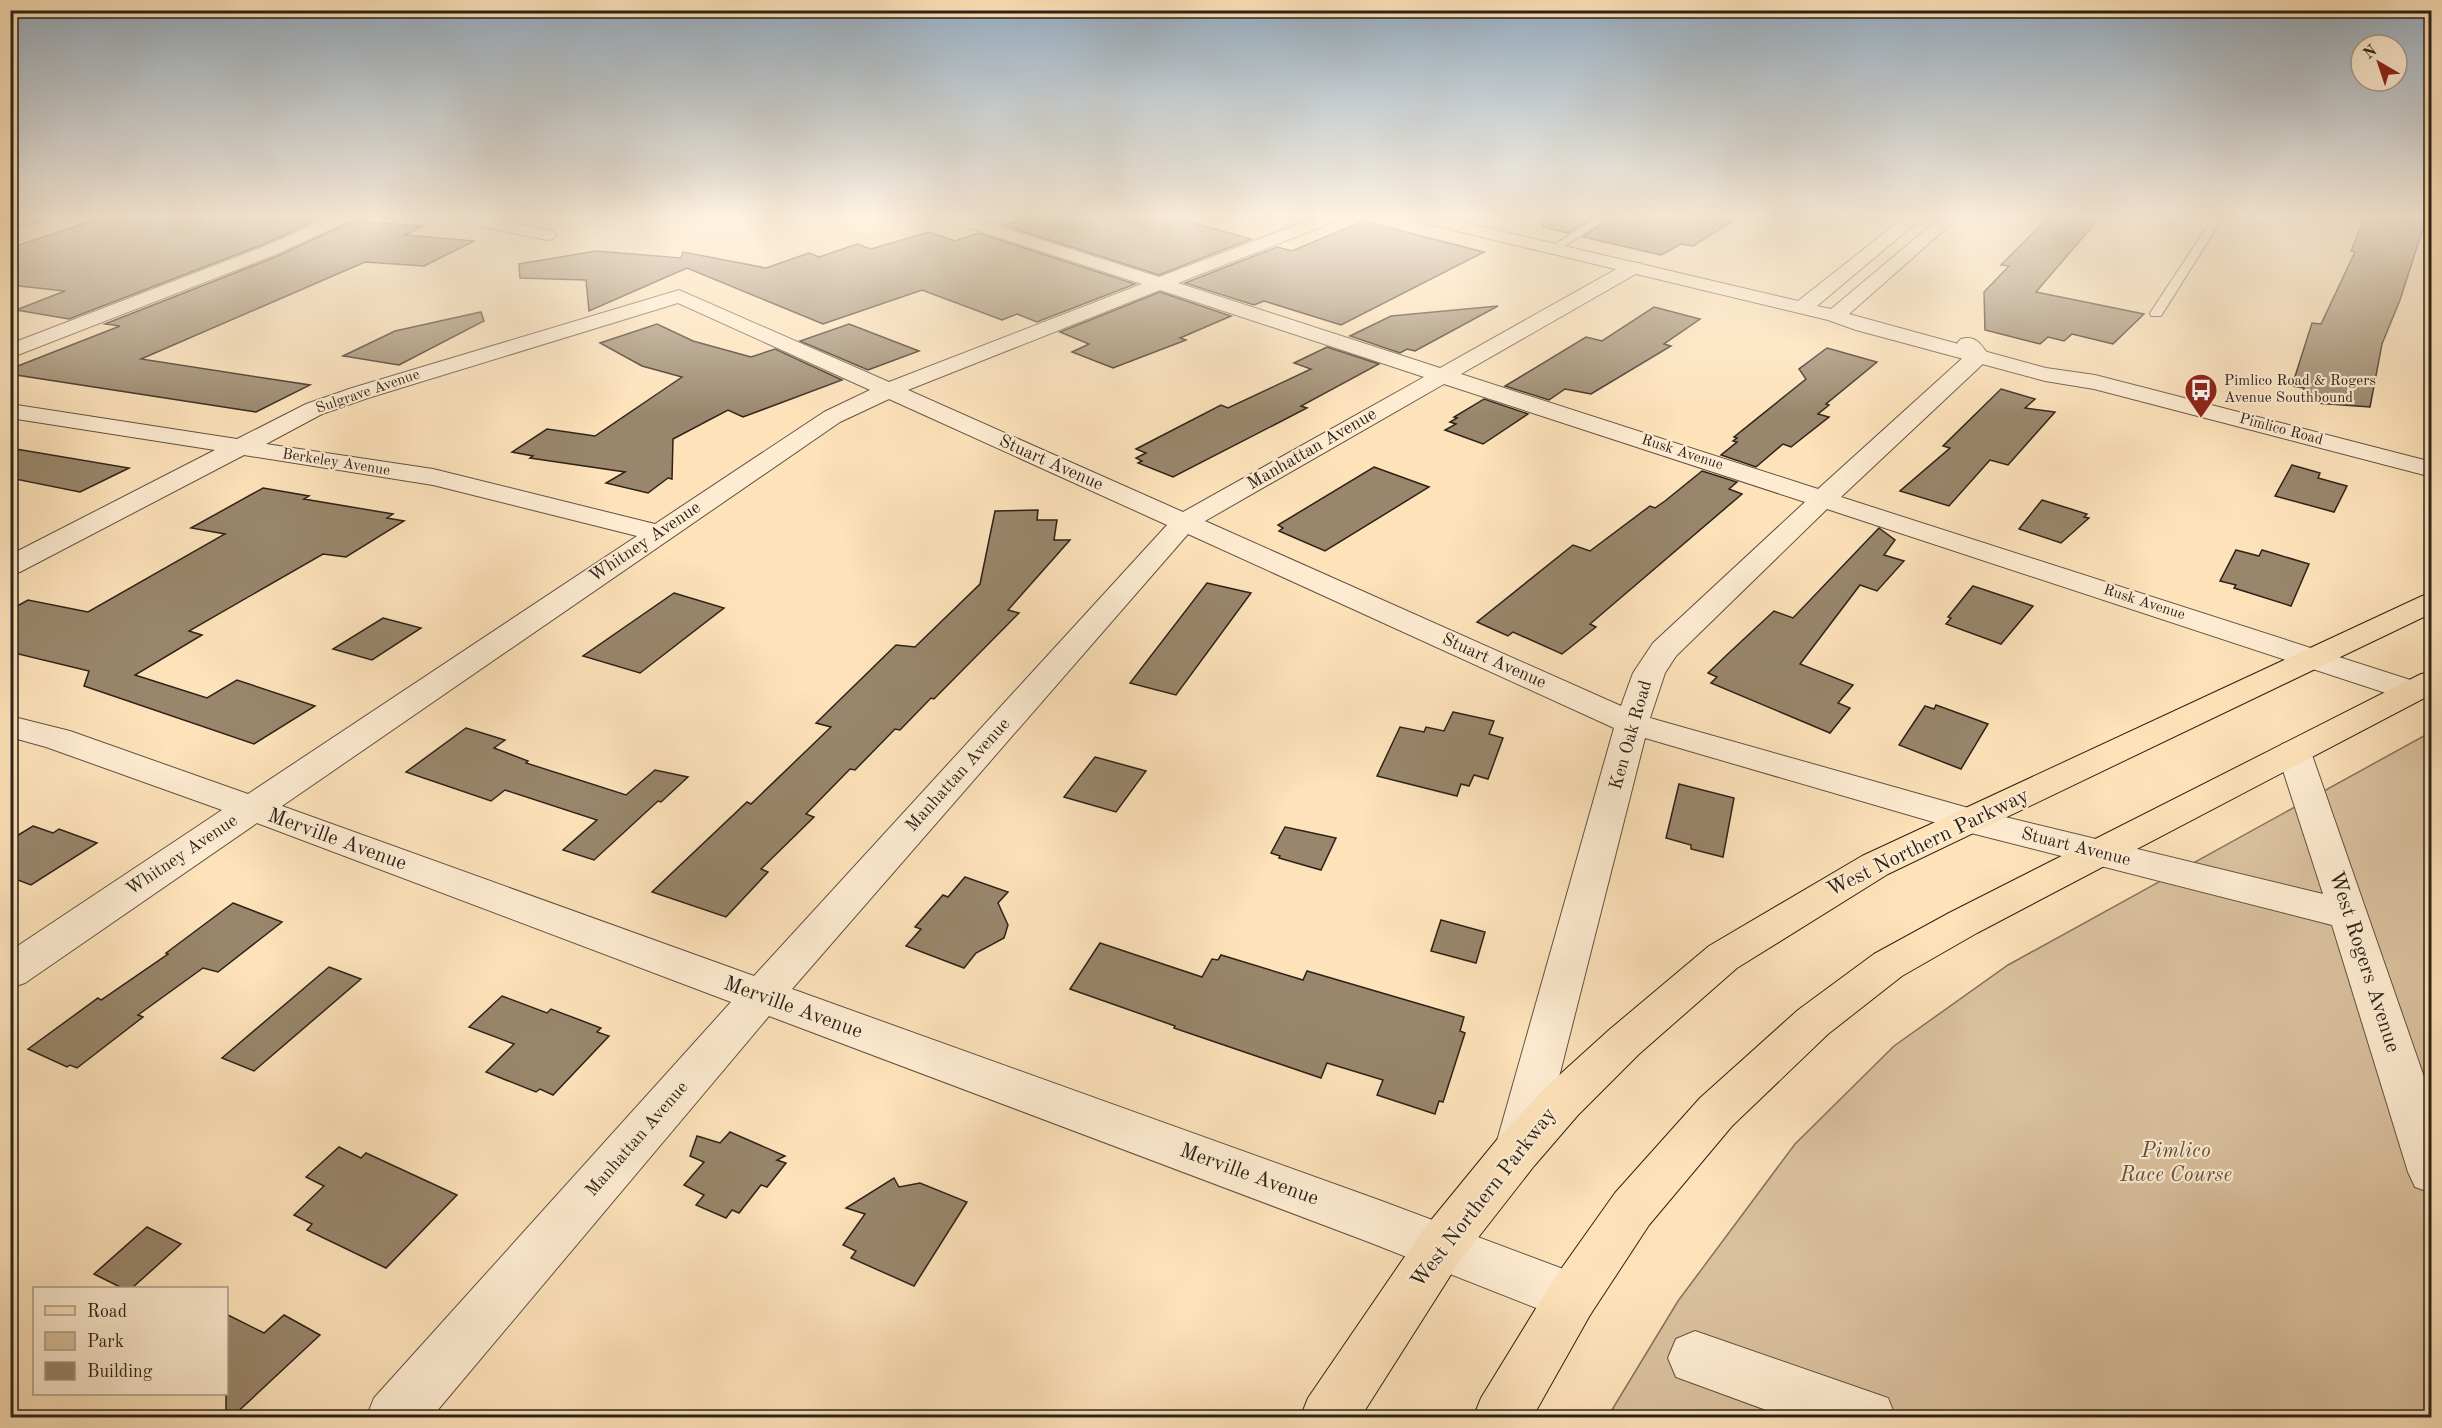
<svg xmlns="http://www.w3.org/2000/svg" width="2442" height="1428" font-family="'Old Standard TT',serif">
	<rect width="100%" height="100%" fill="#fde2ba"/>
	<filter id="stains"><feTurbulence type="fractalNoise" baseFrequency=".00333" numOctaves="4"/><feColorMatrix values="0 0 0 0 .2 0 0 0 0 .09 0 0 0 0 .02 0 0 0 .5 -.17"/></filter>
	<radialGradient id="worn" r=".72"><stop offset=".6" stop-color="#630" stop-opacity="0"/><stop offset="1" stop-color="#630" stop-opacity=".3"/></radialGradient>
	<!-- green -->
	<path fill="#dac19e" stroke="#84725b" stroke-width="1.5" d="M2431,732v685l-824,1 71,-117 117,-157 99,-98 114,-81z"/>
	<!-- building -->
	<g fill="#99866c" stroke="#2d2218" stroke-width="1.5">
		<path d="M106,216h163l53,2 -58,26 -195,75 -53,-9 49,-19 -55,-6v-37z"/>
		<path d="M1033,216h135l83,23 -92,36 -156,-50z"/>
		<path d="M1543,216h52l-27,17 -26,-6z"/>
		<path d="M1613,216h128l-48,30 -12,-2 -20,11 -78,-18z"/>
		<path d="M2050,216h46l-5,5 5,1 -60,70 108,22 -31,30 -41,-10 -8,7 -16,-4 -8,7 -55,-14 -1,-38 25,-26 -8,-1z"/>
		<path d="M2365,216h62l-27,84 -18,44 -12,63 -54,-4 2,-7 -15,-3 1,-5 -12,-2 20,-63 9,1 34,-72 -4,-1z"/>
		<path d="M353,221l70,5 -18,9 69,6 -50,25 -59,-4 -224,97 169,26 -54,27 -246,-38v-5l110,-43 -15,-2 173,-68z"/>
		<path d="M1363,221l121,31 -143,73 -77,-24 -10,4 -69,-22 92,-36 15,4z"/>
		<path d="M929,232l26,9 23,-8 157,51 -98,38 -20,-8 -15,6 -80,-30 -99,34 -136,-56 -98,43 -3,-31 -66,-2 -1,-14 77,-13 85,7 2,-6 83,16 43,-15 10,4 38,-13 14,5z"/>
		<path d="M1160,292l71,24 -51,22 6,2 -73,28 -41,-16 17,-8 -29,-12z"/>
		<path d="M1498,306l-83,45 -8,-2 -7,4 -50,-17 41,-20z"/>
		<path d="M1654,307l46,12 -36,25 7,2 -80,48 -26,-5 -16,11 -44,-14 81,-49 16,4z"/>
		<path d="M481,312l3,9 -85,44 -56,-9 52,-25z"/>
		<path d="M657,324l36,17 58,16 24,-8 67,31 -99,37 -15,-7 -55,29 -1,40 -4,-1 -20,15 -42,-10 19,-11 -95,-14 3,-2 -21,-4 35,-23 48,7 87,-59 -40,-11 -42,-23z"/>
		<path d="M849,324l70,27 -51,19 -68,-29z"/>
		<path d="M1327,347l52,17 -78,42 6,2 -134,69 -35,-14 4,-2 -6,-3 10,-5 -10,-4 85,-44 7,3 83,-39 -17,-6z"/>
		<path d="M1827,348l50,14 -51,42 3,1 -11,9 11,3 -38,30 -8,-3 -27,23 -35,-12 16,-13 -4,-1 4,-3 -3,-1 72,-58 -7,-10z"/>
		<path d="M2001,389l34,10 -10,9 30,4 -47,53 -18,-5 -41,46 -49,-15 50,-43 -7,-2z"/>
		<path d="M1484,399l44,15 -45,30 -38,-14 11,-6 -6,-2 7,-4 -3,-1z"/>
		<path d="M10,448l119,20 -49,24 -70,-14z"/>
		<path d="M2292,465l28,8 -2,5 29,8 -13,26 -59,-16z"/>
		<path d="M1374,467l55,20 -104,64 -46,-20 4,-3 -5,-3z"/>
		<path d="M1702,471l35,11 -8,7 13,5 -152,130 6,3 -34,27 -49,-22 -5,4 -31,-14 96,-77 17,6 60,-45 5,2 10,-7z"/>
		<path d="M263,488l46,8 -5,3 89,15 -6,4 17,3 -58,36 -23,-3 -134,77 13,4 -67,40 72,23 30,-18 78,26 -61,38 -170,-58 5,-15 -79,-19v-42l18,-10 60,12 137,-78 -34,-6z"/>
		<path d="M2042,500l45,14 -3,3 5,1 -28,25 -42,-14z"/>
		<path d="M1038,510l-1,10h20l-3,20h16l-62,70 11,3 -85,86 -3,-1 -31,32 -5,-1 -40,41 -5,-1 -44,45 8,3 -53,52 7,3 -42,45 -74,-25 95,-90 4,2 80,-77 -15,-4 80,-78 19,2 65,-63 15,-73z"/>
		<path d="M1879,528l16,12 -11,15 20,6 -27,30 -17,-6 -60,79 53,21 -15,18 12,5 -20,25 -119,-50 6,-6 -9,-4 23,-22 43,-40 19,7z"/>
		<path d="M2236,550l23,6 3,-6 47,14 -18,42 -57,-18 2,-3 -16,-4z"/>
		<path d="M1207,583l44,10 -75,102 -46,-12z"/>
		<path d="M1973,586l60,20 -32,38 -55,-20 5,-6 -3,-1z"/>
		<path d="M674,593l50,15 -84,65 -57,-17z"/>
		<path d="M383,618l38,10 -49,32 -39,-11z"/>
		<path d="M1936,705l52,19 -27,45 -62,-24 26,-39 9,3z"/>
		<path d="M1453,712l41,9 -5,13 14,4 -15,41 -14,-4 -5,11 -8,-2 -4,12 -80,-20 23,-49 24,5 2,-5 18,4z"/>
		<path d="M466,728l39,12 -11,8 34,13 -2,2 100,32 29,-25 33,7 -27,25 -3,-1 -64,59 -31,-10 34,-30 -92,-30 -14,11 -85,-29z"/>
		<path d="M1095,757l51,14 -30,41 -52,-15z"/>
		<path d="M1679,784l55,14 -11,59 -32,-8v-4l-25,-7z"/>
		<path d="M33,826l20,7 6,-4 38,14 -66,42 -21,-8v-37z"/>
		<path d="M1285,827l51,11 -15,32 -42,-12 1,-2 -9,-3z"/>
		<path d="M965,877l43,15 -10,11 10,22 -4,13 -28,15 -12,15 -58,-22 15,-17 -6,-2 28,-32 5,2z"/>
		<path d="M233,903l49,19 -64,50 -15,-4 -65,47 5,2 -66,51 -7,-3 -3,2 -39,-18 70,-51 3,2 67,-46 -2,-1z"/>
		<path d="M1441,920l44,12 -9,31 -45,-12z"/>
		<path d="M1100,943l102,34 10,-18 6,1 3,-5 82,25 4,-9 157,46 -4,14 5,2 -22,69 -4,-1 -4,13 -58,-19 6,-15 -56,-17 -6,15 -147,-50 1,-2 -105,-37z"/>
		<path d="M329,967l32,12 -107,92 -32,-13z"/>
		<path d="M502,996l45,17 4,-4 50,19 -4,4 12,4 -56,59 -13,-6 -4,3 -50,-20 28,-28 -45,-17z"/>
		<path d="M730,1132l55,24 -8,4 9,3 -19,24 -6,-2 -22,28 -7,-3 -6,8 -30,-13 8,-10 -20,-10 20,-23 -14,-6 7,-20 23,7z"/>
		<path d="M339,1147l22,11 5,-5 91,42 -71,73 -79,-38 5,-6 -18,-9 30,-29 -18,-9z"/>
		<path d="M894,1178l5,9 21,-4 47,19 -53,84 -63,-28 5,-7 -13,-6 22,-31 -19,-6z"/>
		<path d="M147,1227l34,17 -49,44h-10l-28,-14z"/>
		<path d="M226,1314l38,19 20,-18 36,20 -89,83h-5z"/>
	</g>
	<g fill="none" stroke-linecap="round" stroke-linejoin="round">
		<!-- service casing -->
		<g stroke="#615240" stroke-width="2">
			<g id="service">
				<path d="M1599,216h12l-52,34h-8l-2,-2z"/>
				<path d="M2214,216h10l-63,100h-10l-1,-3z"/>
			</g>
		</g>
		<!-- minor casing -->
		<g stroke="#615240" stroke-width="2">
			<g id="minor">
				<path d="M332,216h22l-3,4 -74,34 -267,104v-14l255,-98z"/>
				<path d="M450,216h31l72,15 3,4 -3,4 -6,1 -94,-20z"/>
				<path d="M943,216h24l192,61 160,-61h22l-2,4 -161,63 262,85 187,-105h14l2,4 -2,4 -180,103 357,115 148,-134 -9,-12 4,-4c15,-4 20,5 28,17l-3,5 -145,136 582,187 5,7 -5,7 -11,3 -11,-3 -574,-189 -151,147 -11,17 -15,45 322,91 351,85 -46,-142 5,-8 12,-3 12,3 5,8 121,348v93l-17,-6 -7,-15 -76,-247 -361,-92 -326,-95 -104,410 -6,14 -17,6 -17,-6 -6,-14 119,-420 -426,-194 -396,455 587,211 211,79 8,18 -8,18 -18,7 -206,-81 -597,-225 -338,402h-65l8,-20 357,-396 -474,-179 -232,160 -15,5v-37l212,-141 -176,-63 -36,-10v-21l60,15 178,63 389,-258 -204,-51 -189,-30 -224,117 -10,2v-19l205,-105 -205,-32v-14l227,35 69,-35 46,-16 327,-98 210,92 253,-98 -197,-64zM1160,290l264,87 -241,135 -275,-122zM678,303l192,87 -46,22 -169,112 -222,-55 -167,-25 56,-30 46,-16zM1444,384l361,118 -152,141 -20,30 -12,33 -416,-185zM889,399l278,126 -413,451 -472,-170 558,-384z"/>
				<path d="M1695,1331l193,67 8,20h-108l-112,-41 -8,-19 8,-19z"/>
			</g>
		</g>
		<!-- tertiary casing -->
		<g stroke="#615240" stroke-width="2">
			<path id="tertiary" d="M1408,216h29l361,85 108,-85h18l-107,90 14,3 111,-93h18l-111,98 197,54 49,7 337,87v15l-338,-88 -49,-8 -189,-51 -28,-10 -417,-100z"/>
		</g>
		<!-- secondary casing -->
		<g stroke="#2d2218" stroke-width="2">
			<path id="secondary" d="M19,216h29l-3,4 -35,8v-10z"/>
		</g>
		<!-- primary casing -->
		<g stroke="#2d2218" stroke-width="2">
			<g id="primary">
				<path d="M2432,593v20l-544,261 -151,94 -98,86 -61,61 -44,51 -75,96 -99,156h-60l8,-20 115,-168 77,-94 46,-49 63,-57 100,-84 153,-90 560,-260z"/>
				<path d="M2432,672v22l-455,239 -75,43 -74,58 -96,92 -83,99 -59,90 -58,103h-59l8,-20 73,-119 61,-86 85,-95 98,-88 76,-56 75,-41 472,-239z"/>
			</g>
		</g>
		<!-- service -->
		<use href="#service" fill="#feecd2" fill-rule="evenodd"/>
		<!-- minor -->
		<use href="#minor" fill="#feecd2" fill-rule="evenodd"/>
		<!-- tertiary -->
		<use href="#tertiary" fill="#feecd2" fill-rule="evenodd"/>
		<!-- secondary -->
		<use href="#secondary" fill="#feecd2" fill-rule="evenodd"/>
		<!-- primary -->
		<use href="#primary" fill="#fde2ba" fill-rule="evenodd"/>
	</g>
	<!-- sky -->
	<linearGradient id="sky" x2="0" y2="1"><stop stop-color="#94acc0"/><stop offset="0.52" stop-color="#fef2e0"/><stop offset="1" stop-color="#fef2e0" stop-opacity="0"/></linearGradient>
	<rect width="2442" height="416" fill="url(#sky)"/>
	<!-- icons -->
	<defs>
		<g id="bus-pin" transform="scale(1.725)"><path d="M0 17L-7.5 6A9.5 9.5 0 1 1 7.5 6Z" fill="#8f2418" stroke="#feecd2"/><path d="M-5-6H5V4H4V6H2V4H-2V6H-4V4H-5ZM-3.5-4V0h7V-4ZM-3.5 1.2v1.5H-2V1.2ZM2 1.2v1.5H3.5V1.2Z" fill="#fff"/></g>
	</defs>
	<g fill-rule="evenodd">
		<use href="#bus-pin" x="2201" y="390"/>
	</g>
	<g text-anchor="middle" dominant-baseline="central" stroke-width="4.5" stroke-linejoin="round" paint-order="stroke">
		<!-- far-poi labels -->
		<g font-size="15" fill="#2d2218" stroke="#feecd2" text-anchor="start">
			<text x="2224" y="381">Pimlico Road &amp; Rogers<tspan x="2224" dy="17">Avenue Southbound</tspan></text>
		</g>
		<!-- far-street labels -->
		<g font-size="15" fill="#2d2218" stroke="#feecd2">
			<text transform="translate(368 392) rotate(-19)">Sulgrave Avenue</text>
			<text transform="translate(2281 430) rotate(15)">Pimlico Road</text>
			<text transform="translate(1682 453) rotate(18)">Rusk Avenue</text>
			<text transform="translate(336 463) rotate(9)">Berkeley Avenue</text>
			<text transform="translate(2144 603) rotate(18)">Rusk Avenue</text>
		</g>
		<!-- street labels -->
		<g font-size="18" fill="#2d2218" stroke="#feecd2">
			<text transform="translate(1312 449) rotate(-30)">Manhattan Avenue</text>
			<text transform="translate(1051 463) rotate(24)">Stuart Avenue</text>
			<text transform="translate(645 542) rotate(-34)">Whitney Avenue</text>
			<text transform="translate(1494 661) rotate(24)">Stuart Avenue</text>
			<text transform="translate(1631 735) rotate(-74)">Ken Oak Road</text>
			<text transform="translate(958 775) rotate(-48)">Manhattan Avenue</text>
			<text transform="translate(2076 847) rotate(14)">Stuart Avenue</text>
			<text transform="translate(182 855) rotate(-34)">Whitney Avenue</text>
			<text transform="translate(637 1139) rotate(-49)">Manhattan Avenue</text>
		</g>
		<!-- near-street labels -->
		<g font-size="21" fill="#2d2218" stroke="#feecd2">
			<text transform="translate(337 840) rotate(20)">Merville Avenue</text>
			<text transform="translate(1928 843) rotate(-26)">West Northern Parkway</text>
			<text transform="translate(2364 962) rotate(72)">West Rogers Avenue</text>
			<text transform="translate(793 1008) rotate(20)">Merville Avenue</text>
			<text transform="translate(1249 1175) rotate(20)">Merville Avenue</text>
			<text transform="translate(1484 1198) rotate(-52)">West Northern Parkway</text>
		</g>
		<!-- near-park labels -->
		<g font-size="21" font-style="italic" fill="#615240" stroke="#feecd2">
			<text x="2176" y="1151">Pimlico<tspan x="2176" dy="24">Race Course</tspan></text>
		</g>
	</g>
	<!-- margin -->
	<rect width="2442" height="1428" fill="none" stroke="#fde2ba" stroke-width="36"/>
	<rect x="12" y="12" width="2418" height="1404" fill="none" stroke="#2d2218" stroke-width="3"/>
	<rect x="18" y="18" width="2406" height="1392" fill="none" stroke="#2d2218" stroke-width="1.5"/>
	<!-- legend -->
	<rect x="33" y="1287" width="195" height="108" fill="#feecd2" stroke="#aa9b88" stroke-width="1.5"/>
	<rect x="45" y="1306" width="30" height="9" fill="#fde2ba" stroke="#aa9b88" stroke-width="1.5"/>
	<text x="87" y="1317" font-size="18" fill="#2d2218">Road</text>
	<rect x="45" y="1332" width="30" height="18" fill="#dac19e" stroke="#aa9b88" stroke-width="1.5"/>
	<text x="87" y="1347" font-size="18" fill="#2d2218">Park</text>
	<rect x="45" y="1362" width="30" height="18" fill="#99866c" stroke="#aa9b88" stroke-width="1.5"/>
	<text x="87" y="1377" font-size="18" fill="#2d2218">Building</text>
	<!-- north arrow -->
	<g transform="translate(2379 63) rotate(321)"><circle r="28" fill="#feecd2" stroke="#aa9b88" stroke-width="1.5"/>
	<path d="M0-4.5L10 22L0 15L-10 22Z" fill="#8f2418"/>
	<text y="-9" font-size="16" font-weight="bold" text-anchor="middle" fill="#2d2218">N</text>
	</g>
	<rect width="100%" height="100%" filter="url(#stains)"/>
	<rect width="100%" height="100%" fill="url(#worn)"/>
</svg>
